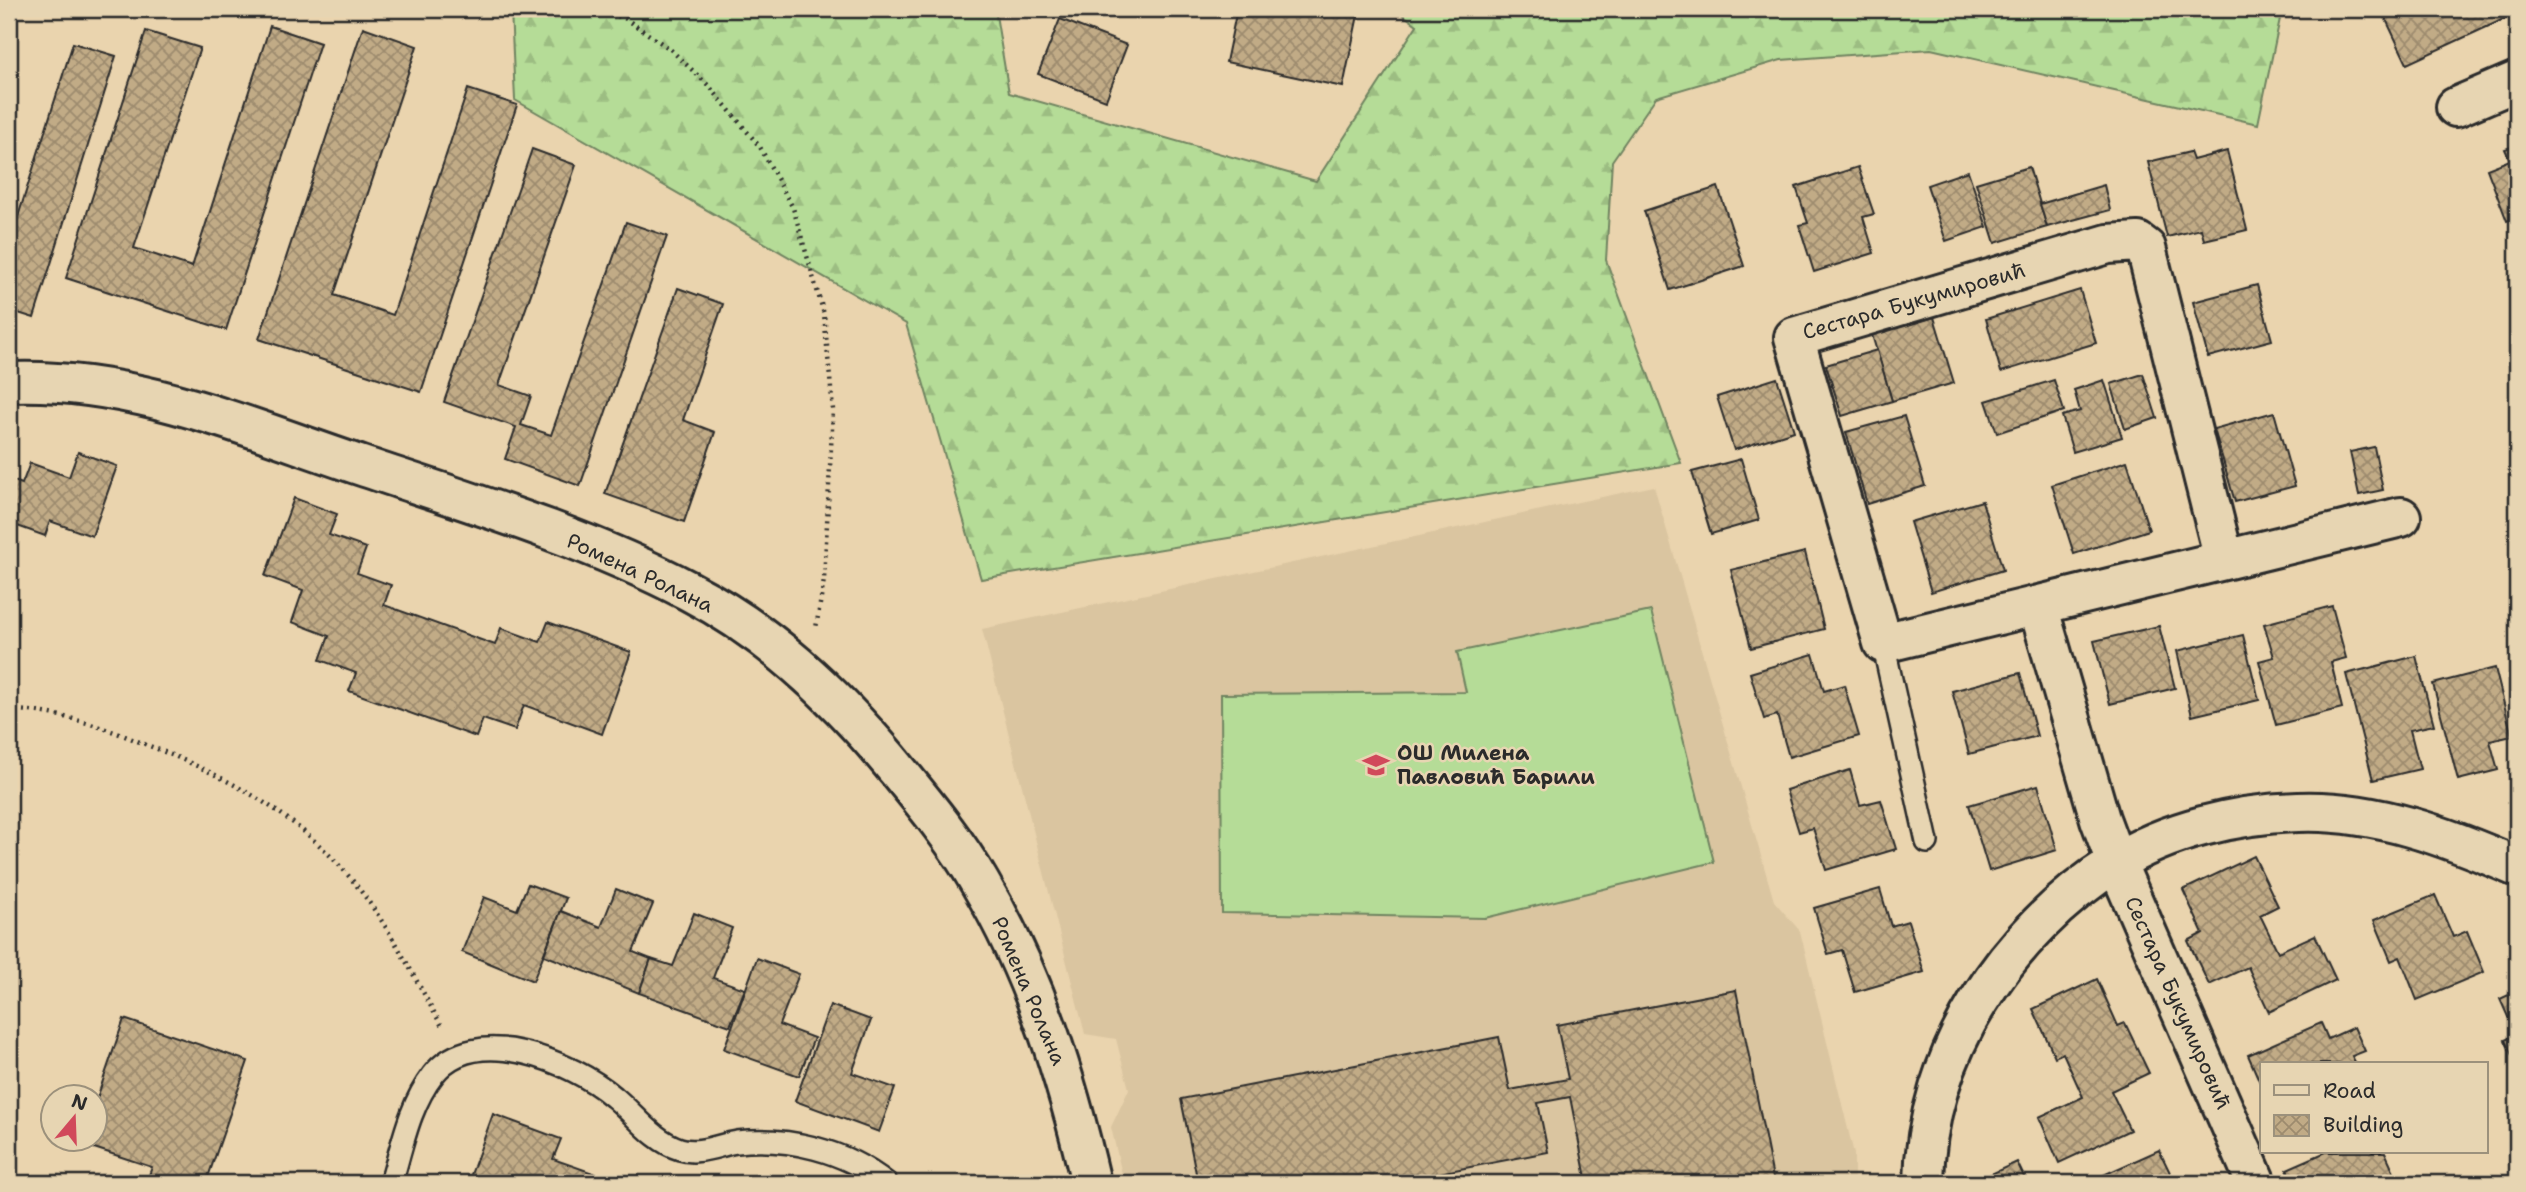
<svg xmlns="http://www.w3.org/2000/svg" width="2526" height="1192" font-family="'Shantell Sans',sans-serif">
	<defs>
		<pattern id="forest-firs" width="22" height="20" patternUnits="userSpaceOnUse" patternTransform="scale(1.75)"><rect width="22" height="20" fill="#b5dc97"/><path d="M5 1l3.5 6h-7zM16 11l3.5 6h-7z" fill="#9cbd82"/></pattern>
		<pattern id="building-cross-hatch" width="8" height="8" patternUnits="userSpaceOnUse" patternTransform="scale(1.75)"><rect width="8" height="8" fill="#c1ab86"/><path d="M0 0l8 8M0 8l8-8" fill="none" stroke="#9d8b6e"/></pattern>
	</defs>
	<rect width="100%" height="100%" fill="#ead4ae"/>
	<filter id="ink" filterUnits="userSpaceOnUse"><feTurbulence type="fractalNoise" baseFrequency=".0143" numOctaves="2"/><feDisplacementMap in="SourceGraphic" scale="14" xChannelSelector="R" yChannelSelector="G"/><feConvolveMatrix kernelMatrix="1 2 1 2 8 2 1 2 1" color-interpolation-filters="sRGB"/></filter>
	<g filter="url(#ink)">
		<!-- built -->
		<path fill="#dac5a0" d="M1654,486l120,415 26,30 54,223v29h-730l-13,-56 18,-38 -13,-50 -31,-5 -103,-405z"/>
		<!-- forest -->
		<path fill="url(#forest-firs)" stroke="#708461" stroke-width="2" d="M511,9h484l14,84 307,88 101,-156 -22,-16h887l-24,115 -327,-75 -150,11 -125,37 -44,64 -6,99 75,203 -700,116 -75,-255 -391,-224z"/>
		<!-- pitch -->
		<path fill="#b5dc97" stroke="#708461" stroke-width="2" d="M1651,611l63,251 -229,56 -263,-5 -1,-219 245,-2 -9,-40z"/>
		<!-- building -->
		<g fill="url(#building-cross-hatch)" stroke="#2b2b2b" stroke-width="2">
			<path d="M1237,9h94l27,6 -15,72 -117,-25z"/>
			<path d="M2381,9h136v4l-110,51z"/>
			<path d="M1060,19l67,26 -21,55 -68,-26z"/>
			<path d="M270,26l50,17 -94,287 -160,-52 80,-247 54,17 -66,200 58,19z"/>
			<path d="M363,27l54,19 -83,249 59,20 75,-226 49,16 -96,287 -162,-53z"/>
			<path d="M73,43l43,13 -82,262 -25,-8v-65z"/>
			<path d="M2517,145v72l-10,4 -20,-52 23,-9 -5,-11z"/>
			<path d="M532,149l44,16 -77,220 32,11 -10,29 30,10 75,-213 41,14 -87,250 -75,-27 11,-32 -72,-25z"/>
			<path d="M2227,151l20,79 -43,10 -3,-11 -34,8 -19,-75 42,-10 3,8z"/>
			<path d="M1858,167l16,47 -11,3 11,36 -60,19 -15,-47 9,-2 -12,-36z"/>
			<path d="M2029,167l18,60 -52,16 -19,-60z"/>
			<path d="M1968,171l19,56 -41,14 -19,-56z"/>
			<path d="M2104,185l6,25 -63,17 -7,-23z"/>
			<path d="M1718,187l26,79 -74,24 -26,-79z"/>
			<path d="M2257,285l15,55 -64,17 -15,-55z"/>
			<path d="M678,288l45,16 -40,116 32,12 -31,90 -79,-28z"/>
			<path d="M2080,290l16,53 -95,29 -15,-53z"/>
			<path d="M1934,317l20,66 -62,18 -20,-66z"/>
			<path d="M1877,350l15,51 -50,15 -16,-51z"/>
			<path d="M2143,374l14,44 -32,11 -14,-45z"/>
			<path d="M1777,378l17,53 -60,19 -17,-53z"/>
			<path d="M2054,380l10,31 -67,22 -11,-32z"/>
			<path d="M2104,380l18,57 -49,15 -11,-36 18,-5 -6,-21z"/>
			<path d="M2274,412l21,74 -60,16 -21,-73z"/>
			<path d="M1904,416l21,70 -58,18 -21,-72z"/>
			<path d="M2374,447l9,43 -24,5 -9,-43z"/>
			<path d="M78,452l39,14 -25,70 -42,-15 -5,15 -36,-13v-44l13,5 8,-21 39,14z"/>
			<path d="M1741,459l18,61 -48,14 -19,-62z"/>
			<path d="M2127,461l22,69 -75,24 -22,-69z"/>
			<path d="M294,498l43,16 -8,21 37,13 -9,25 34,12 -7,20 111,40 6,-17 39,14 8,-20 83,30 -29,82 -78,-29 -9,25 -32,-11 -7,18 -127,-46 7,-18 -36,-13 9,-24 -37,-14 11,-32 -38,-14z"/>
			<path d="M1982,501l21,69 -72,22 -21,-70z"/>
			<path d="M1805,552l19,77 -73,19 -20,-78z"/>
			<path d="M2332,606l14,52 -15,4 11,46 -66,17 -17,-64 15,-4 -10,-33z"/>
			<path d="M2159,626l16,62 -65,16 -16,-63z"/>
			<path d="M2243,635l16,65 -67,16 -15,-65z"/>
			<path d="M1813,654l11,37 20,-6 15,51 -70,21 -12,-42 -13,4 -14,-46z"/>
			<path d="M2416,656l18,69 -24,5 10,39 -47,11 -27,-106z"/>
			<path d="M2495,668l17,68 -22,5 8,29 -40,10 -25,-96z"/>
			<path d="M2020,673l17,63 -68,18 -17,-63z"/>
			<path d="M1850,770l10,35 21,-5 15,49 -70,21 -13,-42 -14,4 -13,-42z"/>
			<path d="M2038,785l19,65 -68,21 -20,-66z"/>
			<path d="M2254,856l24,50 -18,9 18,37 37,-17 21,45 -67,32 -21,-45 -39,18 -21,-44 15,-8 -20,-43z"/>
			<path d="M528,884l38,14 -33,83 -71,-29 22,-55 33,13z"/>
			<path d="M616,889l37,15 -20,48 18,7 -12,34 -95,-38 17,-44 40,16z"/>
			<path d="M1880,889l11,37 17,-5 16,51 -69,20 -13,-42 -14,4 -14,-46z"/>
			<path d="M2435,895l18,42 14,-6 17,41 -67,28 -17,-43 -9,4 -17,-41z"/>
			<path d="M694,913l38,15 -19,50 32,11 -15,37 -91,-33 12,-34 22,7z"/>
			<path d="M757,958l42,16 -20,51 35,13 -15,38 -75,-27z"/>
			<path d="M2097,979l21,47 7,-3 24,50 -38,18 19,39 -71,33 -20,-46 44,-20 -20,-44 -8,4 -22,-48z"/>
			<path d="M1736,990l38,193h-187l-17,-86 -32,6 10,49 -161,31h-189l-17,-84 318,-62 11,53 58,-11 -11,-54z"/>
			<path d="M2517,991v75l-12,-26 11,-5 -16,-36z"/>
			<path d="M830,1005l41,15 -19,53 43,15 -16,44 -84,-31z"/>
			<path d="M124,1019l124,42 -42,122h-60l6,-16 -70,-23 1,-4h11v-33z"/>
			<path d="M2321,1023l7,16 26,-12 11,24 -13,5 4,8h-94v23l-14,-32z"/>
			<path d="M493,1114l68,25 -8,20 43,15 -4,9h-124z"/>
			<path d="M2159,1150l16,33h-73l-3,-6z"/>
			<path d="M2326,1152h59l10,22 -14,6 1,3h-88l-7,-14z"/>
			<path d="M2017,1162l10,21h-50l-1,-2z"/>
		</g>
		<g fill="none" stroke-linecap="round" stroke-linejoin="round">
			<!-- service casing -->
			<g stroke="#2b2b2b" stroke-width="26">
				<g id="service">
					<path d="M1883,643l44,199"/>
					<path d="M391,1183c11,-36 18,-77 42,-108 41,-54 140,-13 181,22 21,17 39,44 66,52 19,6 38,-4 57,-7 50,-6 109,9 149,41"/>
				</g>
			</g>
			<!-- minor casing -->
			<g stroke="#2b2b2b" stroke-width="44">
				<g id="minor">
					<path d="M2456,107l61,-26"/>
					<path d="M9,382c124,-5 236,45 353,84 108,36 226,72 327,125 79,41 143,101 200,169 32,39 66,79 91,123 55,93 87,196 111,300"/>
					<path d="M2224,559l-78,-311 -8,-6 -30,2 -314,93 89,306 518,-126"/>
					<path d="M2038,606l62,213 16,43 140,321"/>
					<path d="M1924,1183c1,-129 83,-252 191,-320 52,-33 122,-49 183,-51 77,-3 150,25 219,55"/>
				</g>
			</g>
			<!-- path -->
			<g stroke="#2b2b2b" stroke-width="4.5" stroke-dasharray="2 5" stroke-linecap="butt">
				<path d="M598,9l28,10 44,30 40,38 50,60 33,61 31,106 9,96 -9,170 -8,48"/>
				<path d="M9,710c47,0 95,17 138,35 92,36 169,79 226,163 26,37 47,80 70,120"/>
			</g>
			<!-- service -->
			<use href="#service" stroke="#e7d5b2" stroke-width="21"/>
			<!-- minor -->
			<use href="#minor" stroke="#e7d5b2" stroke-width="38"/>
		</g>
	</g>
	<!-- icons -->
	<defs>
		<g id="school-bare" transform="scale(2.1)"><path d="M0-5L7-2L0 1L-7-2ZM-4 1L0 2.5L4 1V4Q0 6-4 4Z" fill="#d1495b" stroke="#e7d5b2" stroke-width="2.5" paint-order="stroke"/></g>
	</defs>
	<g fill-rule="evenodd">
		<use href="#school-bare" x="1376" y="765"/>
	</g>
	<g text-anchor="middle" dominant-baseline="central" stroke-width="5" stroke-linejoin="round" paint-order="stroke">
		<!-- street labels -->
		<g font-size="21" fill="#2b2b2b" stroke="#e7d5b2">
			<text transform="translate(1914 301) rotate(-16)">Сестара Букумировић</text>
			<text transform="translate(640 573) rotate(25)">Ромена Ролана</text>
			<text transform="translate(1029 991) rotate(67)">Ромена Ролана</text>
			<text transform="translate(2178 1003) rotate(66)">Сестара Букумировић</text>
		</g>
		<!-- poi labels -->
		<g font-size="21" font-weight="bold" fill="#2b2b2b" stroke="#e7d5b2" text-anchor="start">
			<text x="1397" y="753">ОШ Милена<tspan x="1397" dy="24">Павловић Барили</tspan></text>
		</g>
	</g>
	<!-- margin -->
	<rect width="2526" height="1192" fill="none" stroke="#e7d5b2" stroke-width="35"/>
	<rect x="18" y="18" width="2491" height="1157" fill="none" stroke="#2b2b2b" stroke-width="2.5" filter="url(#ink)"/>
	<!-- legend -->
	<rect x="2260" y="1062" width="228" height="91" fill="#e7d5b2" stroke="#9c917c" stroke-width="2"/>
	<rect x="2274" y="1085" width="35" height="10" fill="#e7d5b2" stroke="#9c917c" stroke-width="2"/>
	<text x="2323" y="1098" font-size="21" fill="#2b2b2b">Road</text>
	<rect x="2274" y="1115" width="35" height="21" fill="url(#building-cross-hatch)" stroke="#9c917c" stroke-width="2"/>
	<text x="2323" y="1132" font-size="21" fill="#2b2b2b">Building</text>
	<!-- north arrow -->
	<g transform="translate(74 1118) rotate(19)"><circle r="33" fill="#e7d5b2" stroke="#9c917c" stroke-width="2"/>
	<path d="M0-5L12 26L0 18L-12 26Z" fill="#d1495b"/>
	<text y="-10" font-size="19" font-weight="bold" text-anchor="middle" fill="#2b2b2b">N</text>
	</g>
</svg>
